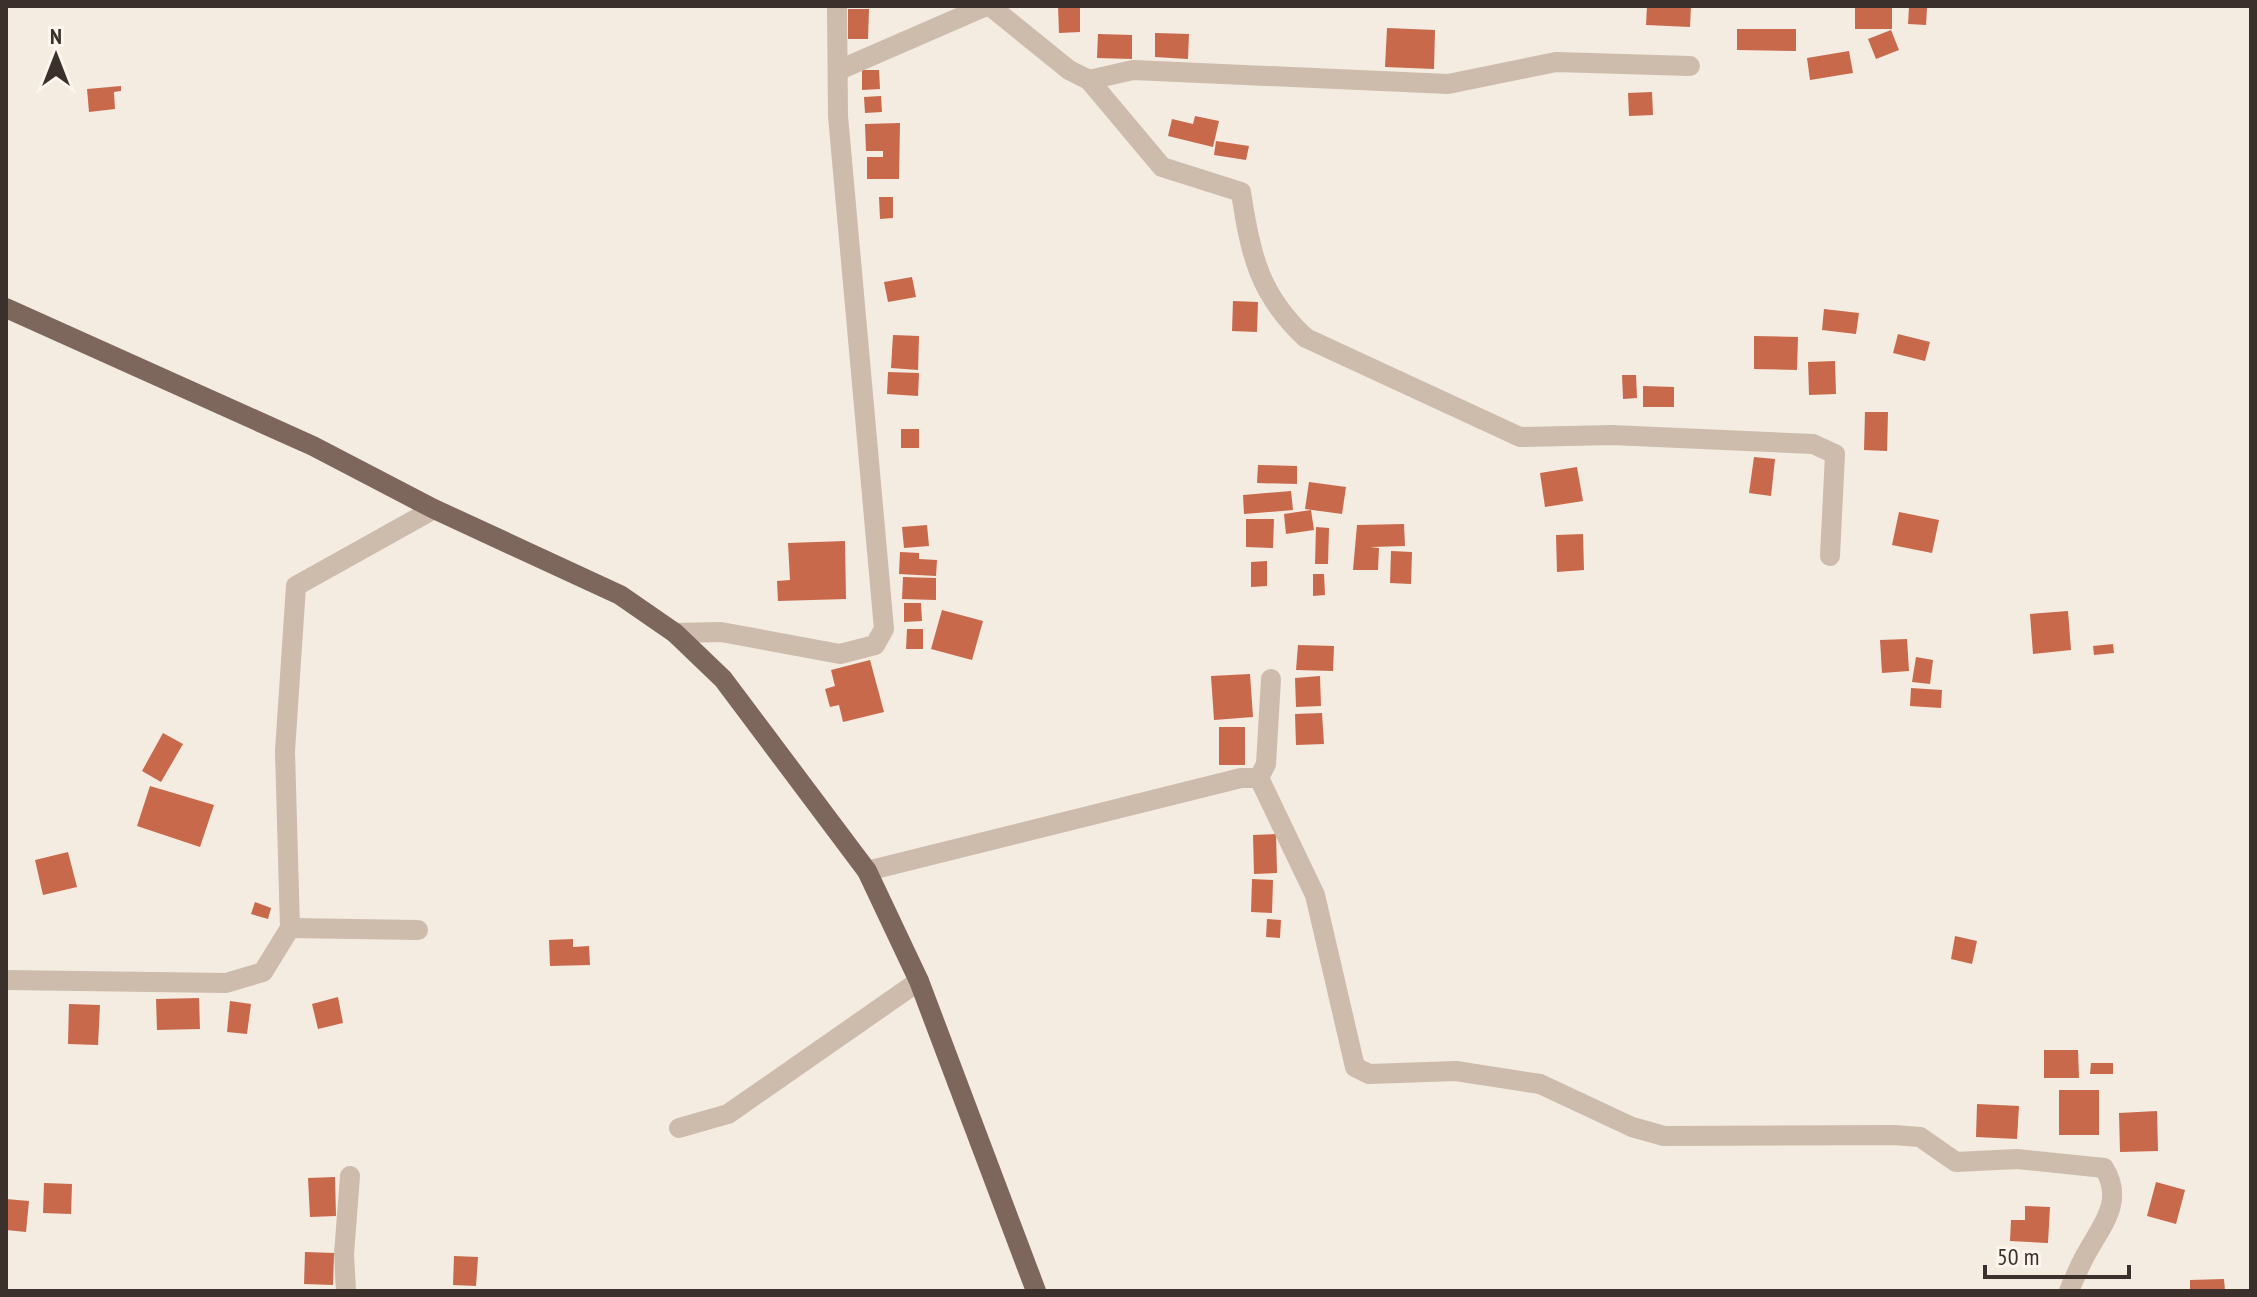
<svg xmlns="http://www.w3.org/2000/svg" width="2257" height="1297" font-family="'PT Sans Narrow',sans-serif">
	<rect width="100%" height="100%" fill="#f4ebe1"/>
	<!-- building -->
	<g fill="#c8694b">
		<path d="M1058,6h22v26l-21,1z"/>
		<path d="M1647,6h44l-1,21 -44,-2z"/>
		<rect x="1855" y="6" width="37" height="23"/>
		<path d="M1909,7l18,1 -1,17 -18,-1z"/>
		<path d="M848,9h21l-1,30h-20z"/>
		<path d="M1387,28l48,2 -1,39 -49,-2z"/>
		<path d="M1737,29h59v22l-59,-1z"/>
		<path d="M1891,30l8,20 -23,9 -8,-20z"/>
		<path d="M1155,33l34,1 -1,25 -33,-2z"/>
		<path d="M1098,34l34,1v24l-35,-1z"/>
		<path d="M1849,51l4,22 -43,7 -3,-22z"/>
		<path d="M862,70h17l1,19 -18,1z"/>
		<path d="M121,86v5l-7,1 1,17 -26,3 -2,-23z"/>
		<path d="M1652,92l1,23 -24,1 -1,-23z"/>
		<path d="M881,96l1,16 -17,1 -1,-16z"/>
		<path d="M1195,116l24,5 -6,26 -45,-11 4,-17 21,5z"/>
		<path d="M900,123l-1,56h-32v-22h16v-6h-17l-1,-27z"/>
		<path d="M1216,141l33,5 -3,14 -32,-5z"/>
		<path d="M879,197h14v21l-13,1z"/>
		<path d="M912,277l4,20 -28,5 -4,-20z"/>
		<path d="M1233,301l25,1 -1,30 -25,-1z"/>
		<path d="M1824,309l35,4 -3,21 -34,-4z"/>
		<path d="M1898,334l32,8 -5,19 -32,-8z"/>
		<path d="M893,335l26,1 -1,34 -27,-2z"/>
		<path d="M1754,336l44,1 -1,33 -43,-1z"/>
		<path d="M1835,361l1,33 -27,1 -1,-33z"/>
		<path d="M888,372l31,1 -1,23 -31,-2z"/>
		<path d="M1622,375h14l1,23 -14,1z"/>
		<path d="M1643,386l31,1v20h-31z"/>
		<path d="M1865,412h23l-1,39 -23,-1z"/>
		<rect x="901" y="429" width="18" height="19"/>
		<path d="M1754,457l21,2 -4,37 -22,-3z"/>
		<path d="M1258,465l39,1v18l-40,-1z"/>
		<path d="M1577,467l6,34 -38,6 -5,-34z"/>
		<path d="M1309,482l37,5 -4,27 -37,-5z"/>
		<path d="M1291,491l2,19 -49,4 -1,-19z"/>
		<path d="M1311,510l3,20 -28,4 -2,-20z"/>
		<path d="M1899,512l40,8 -7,33 -40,-8z"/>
		<path d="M1246,519h28l-1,29 -27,-1z"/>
		<path d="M1404,524l1,22 -35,1 9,1 -1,22h-25l4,-45z"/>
		<path d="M927,525l2,21 -25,2 -2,-21z"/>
		<path d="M1316,527l13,1 -1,36h-13z"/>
		<path d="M1583,534l1,36 -27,2 -1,-37z"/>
		<path d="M845,541l1,58 -68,2 -1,-20 13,-1 -2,-37z"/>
		<path d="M1391,551l21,1 -1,32 -21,-1z"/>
		<path d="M900,552l19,1v6l18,1 -1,16 -37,-2z"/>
		<path d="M1267,561v25l-16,1v-25z"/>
		<path d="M1313,574h11l1,21 -12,1z"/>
		<path d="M903,577l33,1v22l-34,-1z"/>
		<path d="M904,603h17l1,18 -18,1z"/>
		<path d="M942,610l41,11 -11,39 -41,-11z"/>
		<path d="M2068,611l3,39 -38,4 -3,-40z"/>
		<path d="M907,629h16v20h-17z"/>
		<path d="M1907,639l2,32 -27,2 -2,-33z"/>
		<path d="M2113,644l1,9 -20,2 -1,-9z"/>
		<path d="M1298,645l36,1 -1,25 -37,-1z"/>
		<path d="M1916,657l17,3 -3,24 -18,-2z"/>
		<path d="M870,660l14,52 -41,10 -4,-17 -9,2 -5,-18 10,-3 -4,-16z"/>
		<path d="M1250,674l3,43 -39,3 -3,-44z"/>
		<path d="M1320,676l1,30 -25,1 -1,-29z"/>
		<path d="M1911,688l31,2 -1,18 -31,-2z"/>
		<path d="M1322,713l2,31 -28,1 -1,-31z"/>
		<rect x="1219" y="727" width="26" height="38"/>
		<path d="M163,733l20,11 -22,38 -19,-11z"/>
		<path d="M150,786l64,19 -14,42 -63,-21z"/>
		<path d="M1276,834l1,39 -23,1 -1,-39z"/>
		<path d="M68,852l9,35 -34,8 -8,-35z"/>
		<path d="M1252,879l21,1 -1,33 -21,-1z"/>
		<path d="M255,902l16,6 -3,11 -17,-5z"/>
		<path d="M1267,919l14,1 -1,18 -14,-1z"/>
		<path d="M1955,936l22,5 -5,23 -21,-5z"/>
		<path d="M573,939v8l16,-1 1,19 -40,1 -1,-26z"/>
		<path d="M338,997l5,26 -25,6 -6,-25z"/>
		<path d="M199,998l1,31 -43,1 -1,-31z"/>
		<path d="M230,1001l21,3 -4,30 -20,-2z"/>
		<path d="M69,1004l31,1 -2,40 -30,-1z"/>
		<path d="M2044,1050h34l1,28h-35z"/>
		<path d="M2091,1063h22v11h-23z"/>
		<rect x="2059" y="1090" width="40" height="45"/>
		<path d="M1977,1104l42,2 -2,33 -41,-2z"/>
		<path d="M2157,1111l1,40 -38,1 -1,-39z"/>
		<path d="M335,1177l1,39 -26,1 -2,-39z"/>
		<path d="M2156,1182l29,8 -9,34 -29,-8z"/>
		<path d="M44,1183l28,1 -1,30 -28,-1z"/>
		<path d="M6,1199l23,2 -3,31 -20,-2z"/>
		<path d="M2025,1206l25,1 -2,36 -38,-2 1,-21h14z"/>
		<path d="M305,1252l29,1 -1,32 -29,-1z"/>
		<path d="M454,1256l24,1 -2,29 -23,-1z"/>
		<path d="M2224,1279l1,12h-35v-11z"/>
	</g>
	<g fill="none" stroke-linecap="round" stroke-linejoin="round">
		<!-- minor -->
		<g stroke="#cdbbac" stroke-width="20">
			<path d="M990,6l79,64 20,10 73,87 79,25c9,61 18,103 65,146l214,99 92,-2 201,9 22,10 -5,102"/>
			<path d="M839,70l147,-64"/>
			<path d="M1089,80l44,-10 315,14 108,-22 134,4"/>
			<path d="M675,633l46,-1 119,22 35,-9 9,-16 -46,-513 -1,-110"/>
			<path d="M1259,778l56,117 40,172 14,7 87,-3 84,13 92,43 32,9 230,-1 26,2 36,25 61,-3 87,9c21,34 -3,58 -19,88 -6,11 -11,23 -16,35"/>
			<path d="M1259,778l7,-14 5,-85"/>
			<path d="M867,871l374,-93h18"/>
			<path d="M290,928l128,2"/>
			<path d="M6,980l220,3 37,-11 27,-44 -5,-177 11,-165 138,-77"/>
			<path d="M679,1128l49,-14 191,-133"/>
			<path d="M346,1291l-2,-37 6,-78"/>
		</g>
		<!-- major -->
		<path stroke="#7d675c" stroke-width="20" d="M6,308l307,138 121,63 186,86 55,38 48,46 144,192 52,110 117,310"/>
	</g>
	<!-- border -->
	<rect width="2257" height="1297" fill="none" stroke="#3b302b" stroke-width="16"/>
	<!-- north arrow -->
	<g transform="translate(56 56)" stroke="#fbf5ee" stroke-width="6" paint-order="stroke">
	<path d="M0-6L14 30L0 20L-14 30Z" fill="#3b302b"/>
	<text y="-12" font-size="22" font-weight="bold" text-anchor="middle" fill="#3b302b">N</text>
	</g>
	<!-- scale -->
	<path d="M1985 1265v12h144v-12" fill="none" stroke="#3b302b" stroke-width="4"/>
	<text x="1997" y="1265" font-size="24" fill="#3b302b" stroke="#fbf5ee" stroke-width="6" paint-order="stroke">50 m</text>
</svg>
